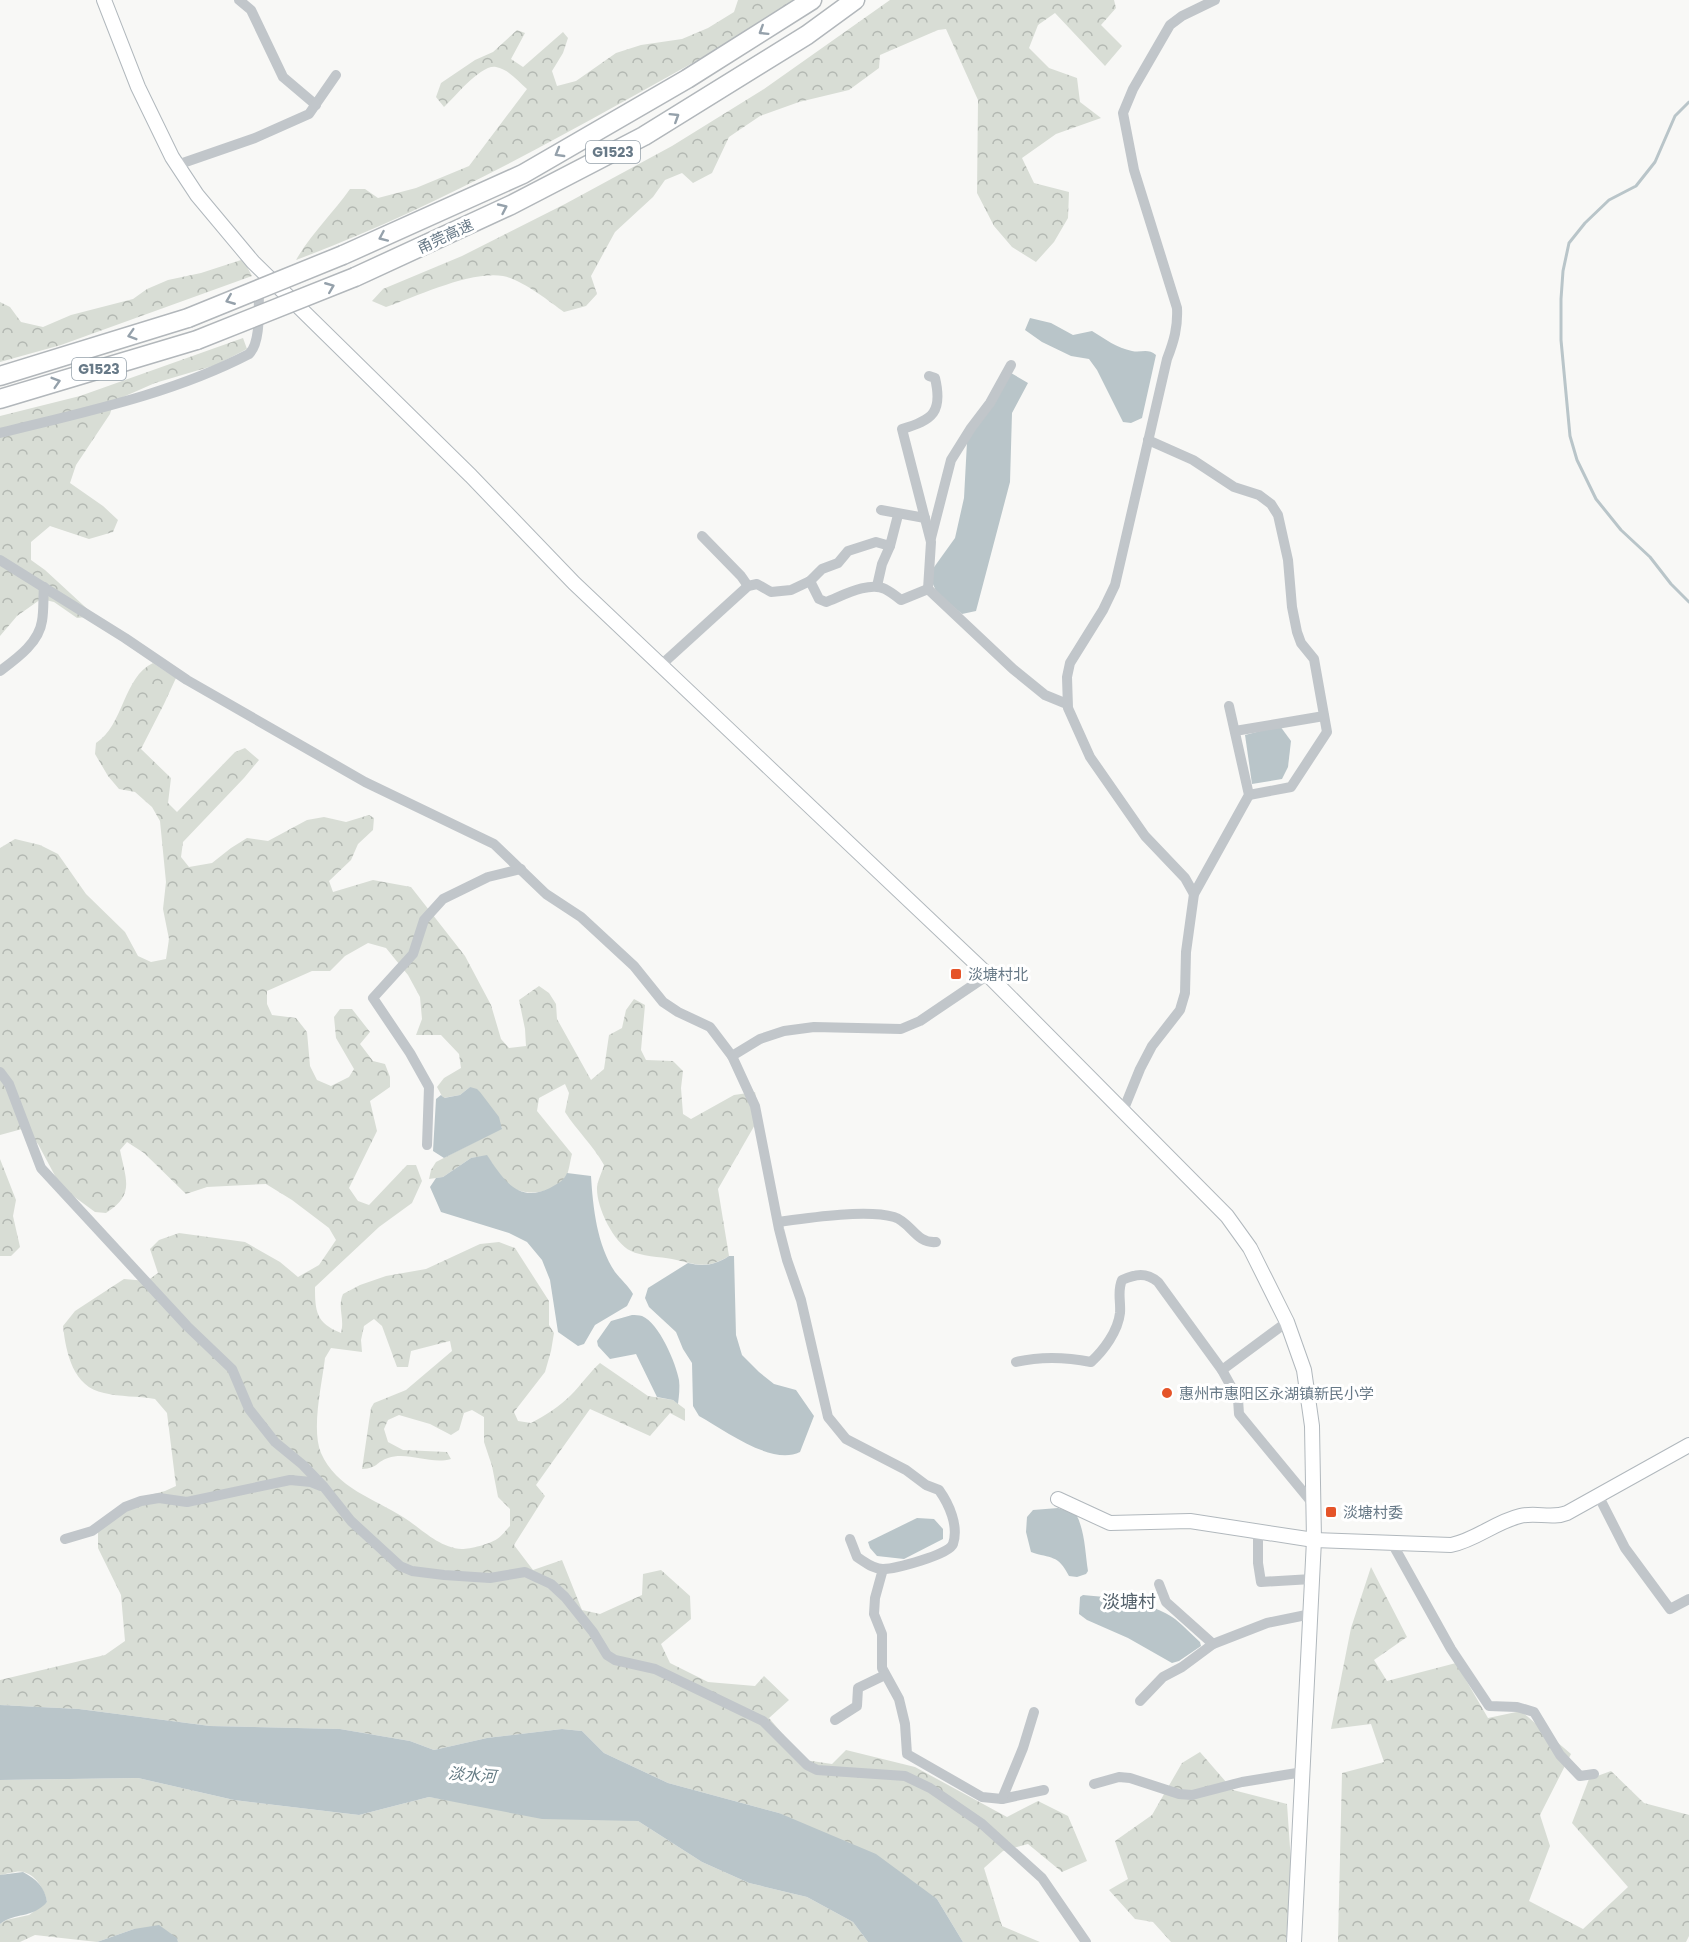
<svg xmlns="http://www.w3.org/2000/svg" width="1689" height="1942" font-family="Poppins,'Noto Sans SC',sans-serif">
	<defs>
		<pattern id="forest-crowns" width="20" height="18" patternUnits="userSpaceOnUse" patternTransform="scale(1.5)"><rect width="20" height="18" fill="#d8ddd5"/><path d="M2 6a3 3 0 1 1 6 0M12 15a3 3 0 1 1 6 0" fill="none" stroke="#b3b8b2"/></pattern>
	</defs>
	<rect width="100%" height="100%" fill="#f8f8f6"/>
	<!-- forest -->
	<g fill="url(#forest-crowns)" fill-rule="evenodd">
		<path d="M738,0h63c-60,36 -121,70 -182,104 -104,58 -211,114 -323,156 15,-26 37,-47 54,-71h15l13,9 38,-10 53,-22 58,-77c-9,-8 -19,-20 -31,-22 -15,-3 -41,30 -52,40l-8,-10 5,-14 34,-23 18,-8 24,-22 8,3 -14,26 12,8 40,-35 5,6 -5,15 -11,18 5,15 19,-5 40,-28 25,-8 41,-6 26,-11 26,-16z"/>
		<path d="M890,0h224l2,8 -15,17 21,21 -17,20 -50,-53 -17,12 -9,23 20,20 28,10 3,24 21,16 -45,16 -34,24 12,25 35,9 -1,26 -14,24 -18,20 -24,-15 -18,-21 -17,-33 1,-93 -32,-71 -8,1 -58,25 -1,13 -30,22 -50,12 -39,14 -31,21 -17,36 -19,10 -11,-10 -17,7 -12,17 -38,35 -24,44 6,18 -11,12 -22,6c-15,-11 -43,-33 -61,-36 -34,-5 -84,20 -117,31l-14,-6 11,-12 79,-33 103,-52 107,-58 92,-57z"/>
		<path d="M241,260l4,3 7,13 -191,69 -61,17v-60l10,5 11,15 22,5 28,-12 62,-16 14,-10 21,-9 33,-7z"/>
		<path d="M243,338l4,11 -31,16 -61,18 -41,18 -4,13 -34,51 -6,18 33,23 15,14 -5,12 -24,7 -39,-13 -19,16v18l14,10 50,46 -18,2 -23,-16 -13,-3 -24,17 -17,20v-220l80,-20z"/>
		<path d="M153,663l23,15 -12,26 -23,45 30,29 -3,25 9,9 58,-60 10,-4 14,12 -15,18 -61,64 -2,15 8,10 23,-4 19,-15 16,-10 21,3 39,-21 17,-3 22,5 23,-7 5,3 -1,12 -15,14 -7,16 -22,21 4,11 40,-12 38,7 54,69 26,49 10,34 8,9 17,-2 -1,-17 -6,-29 20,-14 10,7 7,11 1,15 34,61 13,-11 5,-34 13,-7 4,-18 8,-11 11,6 -4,45 5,10 27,1 10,10 -2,17 2,26 8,5 43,-24 21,-3 5,24 -42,73 11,67c-22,14 -34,8 -57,3 -11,-2 -32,-3 -41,-8 -18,-9 -35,-45 -34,-64 1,-7 5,-15 7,-22 -11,-20 -27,-34 -39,-53l4,-19 -4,-9 -26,14 -2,13 35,43c-2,7 -3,18 -6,23 -12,18 -45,21 -60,6 -7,-8 -13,-19 -19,-27l-16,2 -28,19 -14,2 2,-9 5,-8 66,-34 -32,-41 -10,8 -17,3 -6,-11 7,-9 17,-10 -2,-14 -18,-19h-25l6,-16 -2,-22 -12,-22 -22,-27 -18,-5 -23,13 -15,15h-18l-45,20v13l5,11 24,3 11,14 3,34 7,14 14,6 18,-9 5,-8 -18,-31 -2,-21 6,-8h12l18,23 -10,12 13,17 12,3 5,13v10l-20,14 7,30 -28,57 9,13 11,4 38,-40h9l6,16 -10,22 -33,24 -64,60c0,24 1,36 26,46 4,-16 -4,-25 2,-39l17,-9 26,-9 40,-7 54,-25 19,-2 16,6 34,53v24l5,8 -3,18 -6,21 -31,40 4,9 13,2c15,-8 28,-16 40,-28 10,-10 18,-22 29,-32l48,33 25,4 12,9v12l-15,-8 -20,23 -60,-27 -54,76 9,11 -31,49 19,25 29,-10 20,50 18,4 42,-19 1,-21 18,-4 29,26 1,23 -30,25 9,19 38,19 47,4 9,-10 25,24 -20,18 36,42 27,4 14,-14 69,17 92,50 31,-16 30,15 19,45 -25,11 -34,-28 -25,7 -19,17 18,58 38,16h-77l-26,-43 -158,-86 -111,-30 -64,-30 -22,-22 -20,-2 -75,9 -53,12 -24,-9 -70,-12 -130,-3 -131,-17 -79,-4v-25l105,-25 20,-14 -4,-46 -23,-47v-19l33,-29 34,-9 11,-5 -9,-73 -12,-14c-17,-3 -35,-2 -51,-6 -31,-6 -38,-40 -41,-67l12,-15 49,-32 23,2 11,-8 -8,-24 9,-9 20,-7 66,9 35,20 18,15 21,-12 17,-25 -7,-12 -37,-28 -26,-16 -59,3 -21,7 -42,-41 -17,-11 -7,8c6,30 15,45 -14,63l-11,-1 -34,-25 -23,-43 -16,-15 -22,6v-287l15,-9 25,6 18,9 28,40 39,38 13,24 13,6 15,-3 3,-20 -6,-30 3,-27 -6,-61 -8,-14 -17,-15 -16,-3 -11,-13 -13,-22 1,-11c28,-18 27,-66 57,-80zM374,1319l8,7 15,41h11l3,-16 39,-10 2,10 -46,39 -32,13 -3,5 -9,61c16,-1 14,-7 26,-11 20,-7 42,7 63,1l-4,-7 -44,-2 -15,-8 -4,-13 4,-9 11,-5 31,9 21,11 8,-5 5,-17 8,-3 12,7v25l8,24 6,31 12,12v17c-4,4 -8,10 -13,13 -7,5 -27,10 -35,10 -23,-1 -40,-20 -59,-32 -28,-18 -67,-29 -82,-64 -10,-24 1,-69 4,-95l6,-10 31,4 -1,-12 3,-14z"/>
		<path d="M0,1159l16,41 -3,16 7,31 -9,9h-11z"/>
		<path d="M1371,1567l36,70 -33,23 13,21 69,-18 32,55 33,-7 50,43 -31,61 10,31 -21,55 54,28 45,-42 -56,-64 17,-44 22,-8 33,32 45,12v121l-3,6h-348l4,-169 42,-11 -13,-38 -40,5 20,-101z"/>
		<path d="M1200,1752l33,38 54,14 4,58 -5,80h-115l-18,-20 -18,-3 -26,-29 19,-11 -13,-38 37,-26 30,-52z"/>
		<path d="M138,1778l96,22 125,15 70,-18 30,5 179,19 64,41 47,21 58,14 46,25 15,20h-690l-1,-4 -43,-9 -37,13 -62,-7 -15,7h-20v-18l6,-4 23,-5 18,-13c-2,-11 -10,-26 -23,-30 -6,-2 -17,2 -24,3v-95z"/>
	</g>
	<!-- water -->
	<g fill="#b9c5c9">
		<path d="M1030,318l21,5 22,12 19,-4c13,8 25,17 40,20 9,2 16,-3 24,4l-14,63 -11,5 -8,-1 -26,-52 -8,-11 -18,-3 -29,-14 -17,-12z"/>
		<path d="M1011,373l17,10 -16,30 -2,69 -34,129 -14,3 -25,-21 -5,-11v-12l23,-32 9,-40 3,-56z"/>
		<path d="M1280,726l11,15 -3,26 -6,12 -30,5 -7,-49z"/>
		<path d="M470,1087l7,2 3,3 19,25 3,12 -58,29 -11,-7 3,-52 5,-4 3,3 16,-3z"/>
		<path d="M487,1155c16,24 31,49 63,33 7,-4 14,-7 17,-15l24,3c2,32 6,69 24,96 6,8 13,13 18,22l-6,12 -32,19 -11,19 -6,2 -20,-14 -8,-52 -8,-20 -15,-18 -18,-9 -68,-21 -11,-25 6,-9 7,-1 28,-19z"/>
		<path d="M729,1256h5l2,79 6,20 17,17 15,12 22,6 18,26 -14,36c-29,14 -75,-22 -101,-36l-6,-10 -1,-43 -9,-14 -7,-17 -27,-25 -4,-9 3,-10 40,-25c16,4 27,2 41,-7z"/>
		<path d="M632,1315c3,0 7,0 10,1 17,7 34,47 37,64 1,7 0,16 -1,24l-5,-4 -16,-3 -21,-43 -26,5 -12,-13 -1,-5 14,-20z"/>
		<path d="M1058,1508l18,6c9,17 9,38 12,57l-2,3 -9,3 -8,-1c-11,-22 -18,-17 -38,-24l-5,-20 1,-15 6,-7z"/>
		<path d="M917,1518l17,1 9,10v10l-39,20 -27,-3 -7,-8 -2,-6z"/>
		<path d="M1083,1595c26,2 70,7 92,24 9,7 16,15 25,23l1,4 -22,15 -7,2 -44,-25 -41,-18 -8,-6 1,-17z"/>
		<path d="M0,1705l79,4 131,17 130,3 70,12 24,9 53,-12 75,-9 20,2 22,22 64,30 111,30 97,41 61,45 26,43h-95l-15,-20 -46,-25 -58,-14 -47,-21 -64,-41 -96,-2 -113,-22 -70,18 -125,-15 -96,-22 -138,2z"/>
		<path d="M23,1872c13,7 22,15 24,30 -15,17 -32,10 -47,22v-49z"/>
		<path d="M159,1925l18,13 1,4h-81l37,-13z"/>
	</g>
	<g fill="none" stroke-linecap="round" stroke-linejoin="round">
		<!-- stream -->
		<path stroke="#b9c5c9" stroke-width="3" d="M1689,102l-14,14 -20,46 -19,24 -27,14 -24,23 -16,20 -6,28 -2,28v41l9,96 7,24 19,39 25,31 29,27 21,27 18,18"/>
		<!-- secondary casing -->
		<g stroke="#b1b8bd" stroke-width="16">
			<g id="secondary">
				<path d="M104,0l34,87 34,70 25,38 56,67 218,214 103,107 414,392 239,241 23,32 37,74 17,48 8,56 2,114 -20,402"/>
				<path d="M1058,1499l52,24 80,-2 124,19 137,5c25,-5 44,-23 69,-29 16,-4 32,3 47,-3l122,-68"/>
			</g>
		</g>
		<!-- highway casing -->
		<g stroke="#b2b7bb" stroke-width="21">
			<g id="highway">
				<path d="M343,255l180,-81 164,-95 125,-79"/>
				<path d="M355,277l156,-72 133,-69 163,-101 48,-35"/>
				<path d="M0,376l188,-58"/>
				<path d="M0,399l197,-59"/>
			</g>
		</g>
		<!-- street -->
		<g stroke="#c1c6ca" stroke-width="10">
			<path d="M239,0l12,10 32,67 33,28"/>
			<path d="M177,165l78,-27 54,-24 27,-39"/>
			<path d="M929,376l6,2c8,34 -2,42 -33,51l29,113 -3,47 85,80 32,26 22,9"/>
			<path d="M0,433c84,-21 172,-39 249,-79 13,-12 9,-50 10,-68"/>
			<path d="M1148,440l45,20 41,27 25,8 12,9 7,11 10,45 4,47 5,25 4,11 13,16 13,73 -36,55 -42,8"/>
			<path d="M881,510l44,8"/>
			<path d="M702,536l39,40 7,10"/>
			<path d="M931,538l20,-78 20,-32 19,-25 21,-38"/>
			<path d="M0,560l125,78 62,42 178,102 129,62 52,50 35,23 53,49 29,36 15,10 32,15 22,29"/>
			<path d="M810,581l9,18 7,3c16,-6 43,-21 59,-13 6,3 11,7 16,11l27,-11"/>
			<path d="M877,586l5,-22 8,-18"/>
			<path d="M660,666l88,-80 9,-2 14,8 20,-2 19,-9 12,-12 16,-6 10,-12 28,-9 14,4 8,-31"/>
			<path d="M0,671c16,-12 39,-28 42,-50 2,-11 1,-23 2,-34"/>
			<path d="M1235,731l89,-15"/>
			<path d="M1194,894l-9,-16 -40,-42 -55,-79 -22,-49 -1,-31 3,-14 33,-53 12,-25 52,-226c7,-18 11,-32 10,-51l-43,-138 -11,-57 10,-24 37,-64 12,-9 33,-16"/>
			<path d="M0,1072l9,12 32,84 146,158 45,43 17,40 26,33 28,23 21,22 27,34 49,45 12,5 32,4 46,3 35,-6 26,12 14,13 28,35 14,23 8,5 40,9 108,52 44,44 10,5 88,6 25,12 51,35 61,55 44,64"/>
			<path d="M1123,1111l17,-42 12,-23 28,-36 5,-17 1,-41 8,-58 55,-99 -20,-89"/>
			<path d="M427,1145l2,-58 -19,-34 -37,-55 40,-44 11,-34 19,-21 45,-22 33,-8"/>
			<path d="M778,1222c29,-4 88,-13 116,-5 17,5 22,27 42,25"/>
			<path d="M1016,1362c26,-6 49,-5 75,0 13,-12 27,-31 29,-49 1,-12 -3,-22 2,-33 14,-6 24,-8 36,2l64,88 16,29 1,15 75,91"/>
			<path d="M1222,1370l65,-48"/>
			<path d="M1598,1495l27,53 45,61 19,-10"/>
			<path d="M1258,1531v32l3,19 51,-3"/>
			<path d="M65,1539l27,-8 33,-24 16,-6 18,-3 28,4 103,-22 21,2 10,4"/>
			<path d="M850,1539l7,18c8,5 16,12 26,12 11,0 66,-14 70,-25 6,-18 -4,-40 -14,-54l-13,-5 -20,-15 -60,-31 -18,-22 -27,-117 -14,-40 -8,-31 -24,-123 -23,-50 28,-17 24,-8 30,-4 87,2 19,-8 68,-46"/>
			<path d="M1392,1543l59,106 38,57 28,1 17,5 26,43 20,21 14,-2"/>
			<path d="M883,1569l-8,29 -1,16 8,20v34l17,31 6,25 2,30 75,43 20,2 42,-9"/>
			<path d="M1159,1584l7,18 47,42"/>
			<path d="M1140,1701l23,-24 19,-10 31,-23 54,-21 44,-9"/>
			<path d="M835,1720l22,-14 1,-18 27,-13"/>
			<path d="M1094,1784l25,-7 11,1 49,16 13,1 50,-13 61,-10"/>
			<path d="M1002,1799l21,-51 11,-36"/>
		</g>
		<!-- secondary -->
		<use href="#secondary" stroke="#fff" stroke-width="14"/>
		<!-- highway -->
		<use href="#highway" stroke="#fff" stroke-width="18"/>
		<!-- highway-bridge casing -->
		<g stroke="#b2b7bb" stroke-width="21" stroke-linecap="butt">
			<g id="highway-bridge">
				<path d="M188,318l155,-63"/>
				<path d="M197,340l158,-63"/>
			</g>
		</g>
		<!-- highway-bridge -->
		<use href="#highway-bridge" stroke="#fff" stroke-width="18"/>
	</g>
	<!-- one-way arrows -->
	<defs><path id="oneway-chevron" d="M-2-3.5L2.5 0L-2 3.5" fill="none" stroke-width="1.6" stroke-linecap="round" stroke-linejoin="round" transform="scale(1.5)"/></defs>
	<g stroke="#95a1ab">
		<use href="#oneway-chevron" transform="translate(763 31) rotate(148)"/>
		<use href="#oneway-chevron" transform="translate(675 117) rotate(-32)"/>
		<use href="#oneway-chevron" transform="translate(559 153) rotate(150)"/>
		<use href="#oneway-chevron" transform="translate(503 208) rotate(-25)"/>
		<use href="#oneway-chevron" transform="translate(383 237) rotate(156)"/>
		<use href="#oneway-chevron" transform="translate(330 287) rotate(-22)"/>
		<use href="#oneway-chevron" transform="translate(230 300) rotate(158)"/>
		<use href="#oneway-chevron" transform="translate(132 335) rotate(163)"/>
		<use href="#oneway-chevron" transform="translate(56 382) rotate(-17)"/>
	</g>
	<!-- markers -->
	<g fill="#e55429" stroke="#fff" stroke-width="2">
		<rect x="950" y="968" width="12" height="12" rx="3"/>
		<circle cx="1167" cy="1393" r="6"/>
		<rect x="1325" y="1506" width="12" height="12" rx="3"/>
	</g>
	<g text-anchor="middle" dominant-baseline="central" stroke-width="6" stroke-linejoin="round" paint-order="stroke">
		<!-- shield labels -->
		<g fill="#fff" stroke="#95a1ab" stroke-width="1.5">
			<rect x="586" y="141" width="54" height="22" rx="4.5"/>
			<rect x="72" y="358" width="54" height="22" rx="4.5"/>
		</g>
		<g font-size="14" font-weight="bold" fill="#677987">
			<text x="613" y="152">G1523</text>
			<text x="99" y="369">G1523</text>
		</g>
		<!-- street labels -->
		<g font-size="15" fill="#677987" stroke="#fff">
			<text transform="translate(445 236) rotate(-25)">甬莞高速</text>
		</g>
		<!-- poi labels -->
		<g font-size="15" fill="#677987" stroke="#fff" text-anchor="start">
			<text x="968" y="974">淡塘村北</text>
			<text x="1179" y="1393">惠州市惠阳区永湖镇新民小学</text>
			<text x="1343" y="1512">淡塘村委</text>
		</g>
		<!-- water labels -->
		<g font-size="16" font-style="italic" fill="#637a83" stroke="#fff">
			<text transform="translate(472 1775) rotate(4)">淡水河</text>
		</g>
		<!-- quarter labels -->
		<g font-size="18" fill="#55626c" stroke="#fff">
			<text x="1129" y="1601">淡塘村</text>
		</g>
	</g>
</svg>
